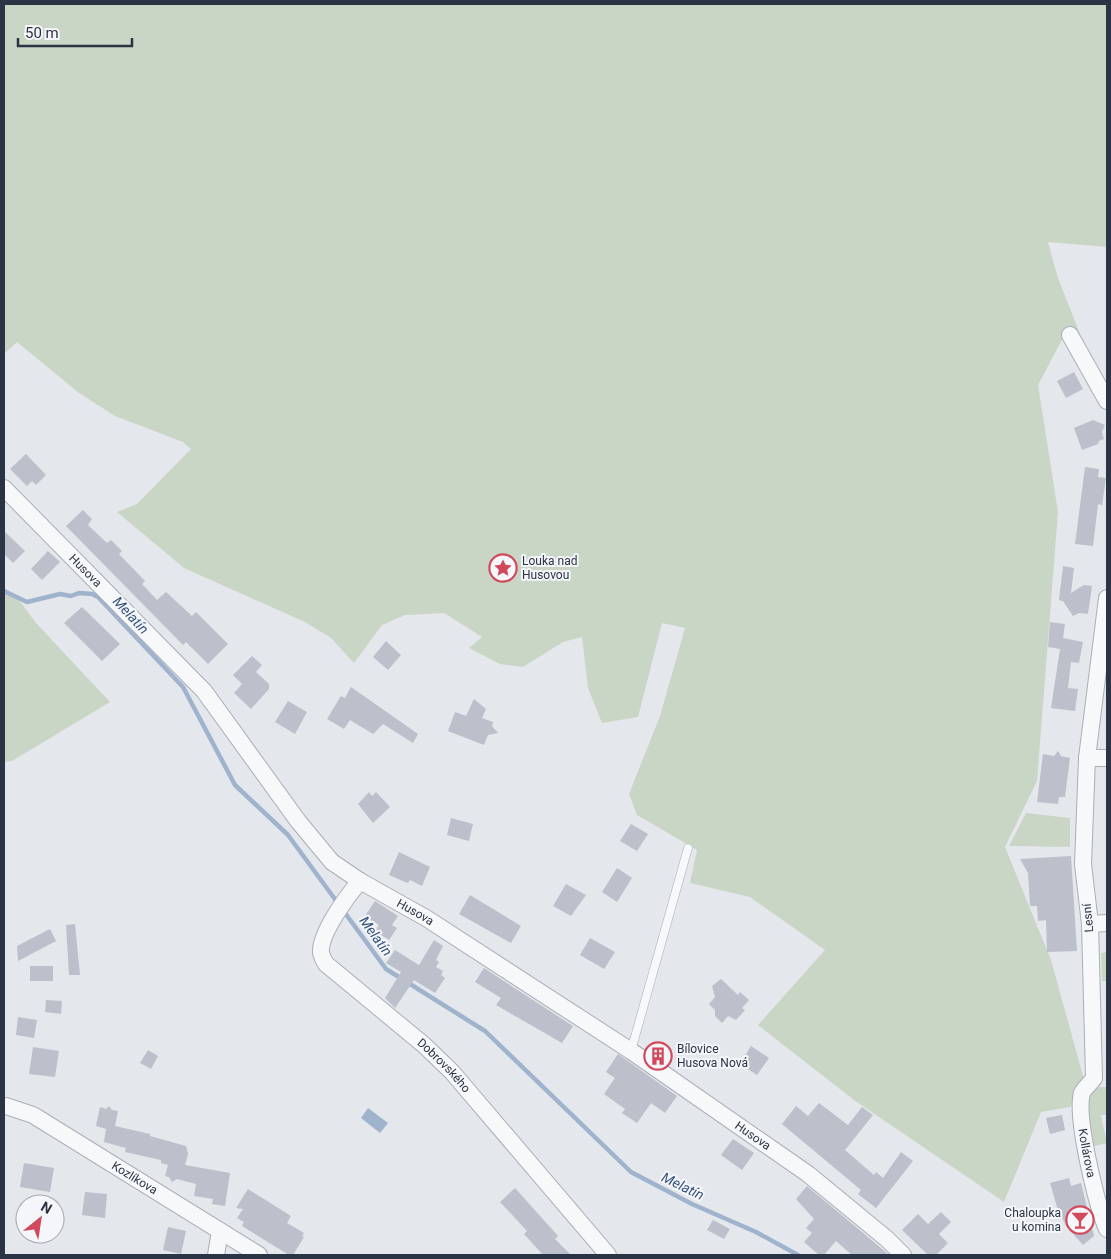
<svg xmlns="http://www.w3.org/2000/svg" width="1111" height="1259" font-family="Roboto,sans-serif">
	<rect width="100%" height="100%" fill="#e4e7ec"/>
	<!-- green -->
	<g fill="#c9d6c5">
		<path d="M4,4h1103v243l-59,-5 10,36 22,56 -16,2 -26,49 20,127 -21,269 -32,66 46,113 34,123 -15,24 -29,5 -37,90 -150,-102 -96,-75 67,-75 -75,-53 -60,-14 7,-33 -60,-35 -8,-21 31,-78 25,-88 -23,-5 -24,94 -36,6 -14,-35 -6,-51 -19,5 -40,25 -23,-3 -31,-16 13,-11 -38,-24 -39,2 -23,10 -28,38 -23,-25 -26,-16 -121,-54 -67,-56 20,-8 54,-55 -8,-7 -68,-26 -36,-23 -62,-51 -13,12z"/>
		<path d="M4,592l14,7 18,24 74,79 -98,59 -8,1z"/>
		<path d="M1026,813l44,5v29l-61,-1z"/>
		<path d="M1107,952v29h-5l-1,-28z"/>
		<path d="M1100,1087h7v28h-6l6,28 -16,4 -5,-38 5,-19z"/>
	</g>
	<!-- water -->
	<path fill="#9fb4cc" d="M368,1108l20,15 -8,10 -19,-15z"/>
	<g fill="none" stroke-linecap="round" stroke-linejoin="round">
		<!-- stream -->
		<path stroke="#9fb4cc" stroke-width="4.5" d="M4,591l23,11 33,-8 11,2 8,-3 13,1 6,3 85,90 52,98 53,50 98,134 99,62 146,141 61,32 64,28 42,23"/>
	</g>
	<!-- building -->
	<g fill="#bbc0ca">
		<path d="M1074,372l9,17 -17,9 -9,-17z"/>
		<path d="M1093,420l12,5 -3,7 2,7 -5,2 -1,3 -16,6 -8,-22z"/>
		<path d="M26,454l20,21 -10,10 -4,-4 -5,5 -17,-17z"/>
		<path d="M1085,467l14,2 -1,8 8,1 -4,27 -4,-1 -5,42 -18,-2z"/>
		<path d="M83,510l9,9 -4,6 19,18 4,-3 11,11 -3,3 26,27 -3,3 15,16 9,-8 26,24 4,-4 32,32 -20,20 -22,-22 -3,3 -117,-119z"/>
		<path d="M4,531l21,20 -12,12 -9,-9z"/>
		<path d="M48,551l12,11 -18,18 -11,-11z"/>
		<path d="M1063,566l11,2 -3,25 13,-8 8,1 -4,28 -9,-1 -6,3 -10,-15 -4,-1z"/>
		<path d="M82,607l38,37 -18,17 -38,-38z"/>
		<path d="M1050,622l15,2 -2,14 20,4 -4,21 -8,-1 -3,26 10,1 -3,22 -24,-3 9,-59 -12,-2z"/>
		<path d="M386,641l15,14 -13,15 -15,-13z"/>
		<path d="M252,656l10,9 -6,7 13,12v5l-18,20 -17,-16 8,-9 -9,-9z"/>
		<path d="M351,687l67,47 -5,9 -30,-19 -10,10 -23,-14 -6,9 -17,-10 14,-23 4,2z"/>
		<path d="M474,699l12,10 -4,9 11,4 -1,4 6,7 -10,2 -4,10 -36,-14 7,-19 11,4z"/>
		<path d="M288,701l19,11 -12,22 -20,-12z"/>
		<path d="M1058,751l3,5 9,2 -5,39h-6l-1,7 -21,-2 6,-48 11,2z"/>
		<path d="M369,792l3,4 4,-4 14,15 -17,16 -15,-19z"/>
		<path d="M451,818l22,6 -4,17 -22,-6z"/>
		<path d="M631,824l17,10 -11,17 -17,-10z"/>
		<path d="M399,852l31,15 -8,19 -12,-6 -2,3 -3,-1 -16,-7z"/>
		<path d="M1071,856l6,95 -30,1 -1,-32 -8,1 -1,-15h-7l-2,-33 -8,-14z"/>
		<path d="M617,868l15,10 -15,24 -15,-10z"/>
		<path d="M566,884l20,11 -15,21 -18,-10z"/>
		<path d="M470,895l51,31 -10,17 -52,-29z"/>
		<path d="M375,901l23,15 -6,9 5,3 -8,12 -14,-9 4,-6 -14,-9z"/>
		<path d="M75,924l5,51h-11l-3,-50z"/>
		<path d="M50,929l6,12 -38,20 -1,-15z"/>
		<path d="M590,938l25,14 -11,17 -24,-14z"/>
		<path d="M434,940l9,6 -7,14 3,2 -3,5 7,4 -2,4 4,3 -10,15 -21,-13 -19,28 -10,-10 16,-26 -15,-9 9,-13 24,15z"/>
		<rect x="30" y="966" width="23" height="15"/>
		<path d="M484,968l89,58 -11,17 -66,-38 5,-7 -26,-16z"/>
		<path d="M721,979l17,16 2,-3 9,8 -7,8 3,2 -9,10 -8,-4 -6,7 -7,-7v-6l-6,-6 6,-7 -3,-11z"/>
		<path d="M46,1000l16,1 -1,13 -16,-2z"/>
		<path d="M18,1017l19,3 -3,18 -18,-3z"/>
		<path d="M751,1046l18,12 -12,17 -17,-11z"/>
		<path d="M33,1047l26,4 -4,26 -26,-3z"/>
		<path d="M148,1050l10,6 -7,13 -11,-6z"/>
		<path d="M618,1054l59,42 -12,17 -14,-10 -14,20 -15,-10 3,-4 -21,-15 11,-16 -9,-6z"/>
		<path d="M819,1103l29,22 14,-18 11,8 -28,35 29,25 2,-3 7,6 18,-26 12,9 -37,47 -18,-14 3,-4 -79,-66 14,-18 12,10z"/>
		<path d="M109,1106l3,4 6,1 -3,15 35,8v2l36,10 2,8 -3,11 45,8 -5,33 -13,-2 1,-5 -19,-3 2,-12 -19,-5 -5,3 -3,-5 -4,-1 3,-11 -7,-2v-3l-36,-8 1,-4 -22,-6 2,-13 -10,-3 4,-19 6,2z"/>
		<path d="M1062,1115l3,15 -15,4 -4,-16z"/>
		<path d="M733,1139l21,14 -12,17 -21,-15z"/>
		<path d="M24,1163l30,5 -4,24 -30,-5z"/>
		<path d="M1069,1178l2,8 10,-3 13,53 -11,9 -17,-19 -9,-19 -7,-24z"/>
		<path d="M807,1186l61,51 21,18h-37l-16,-14 -12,14h-5l-15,-13 8,-9 -6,-5 8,-9 -18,-20z"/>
		<path d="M515,1188l43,48 -3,3 16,16h-28l-19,-21 3,-3 -27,-29z"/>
		<path d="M248,1189l43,27 -4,7 17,10 -2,3 2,1 -11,18h-4l-47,-29 2,-4 -7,-4 6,-9 -7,-1z"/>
		<path d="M85,1192l22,2 -2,24 -23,-3z"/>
		<path d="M941,1212l10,10 -12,12 9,9 -12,12h-8l-26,-25 16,-16 10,10z"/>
		<path d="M713,1220l17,9 -6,10 -17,-9z"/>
		<path d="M168,1227l18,4 -5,23 -18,-4z"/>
	</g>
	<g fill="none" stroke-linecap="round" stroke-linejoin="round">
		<!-- lane casing -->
		<g stroke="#a9aeb7" stroke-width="9">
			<path id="lane" d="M631,1051l57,-203"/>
		</g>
		<!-- street casing -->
		<g stroke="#a9aeb7" stroke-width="18">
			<g id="street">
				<path d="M1070,335l37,66"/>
				<path id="s1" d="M4,488l200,203 94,130 34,41 28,19 66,37 205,133 177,123 79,65 16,16"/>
				<path d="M1087,758h20"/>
				<path id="s2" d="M360,881c-12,14 -41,53 -39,72 1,4 3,8 5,11l98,81 28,27 156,183"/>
				<path d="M1090,924l17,-1"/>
				<path d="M1094,1078l-4,-154 -7,-60 4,-106 20,-160"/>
				<path id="s3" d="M1094,1078c-3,5 -10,10 -12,15 -7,24 15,113 25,136"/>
				<path id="s4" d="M6,1106l27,9 226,140"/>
				<path d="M216,1255l4,-24"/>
			</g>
		</g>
		<!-- lane -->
		<use href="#lane" stroke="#f7f8fa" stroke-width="8"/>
		<!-- street -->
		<use href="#street" stroke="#f7f8fa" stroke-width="16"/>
	</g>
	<!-- icons -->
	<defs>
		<g id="sight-ring" transform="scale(1.4375)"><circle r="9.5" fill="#f4f6f9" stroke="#d1495b" stroke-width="1.5"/><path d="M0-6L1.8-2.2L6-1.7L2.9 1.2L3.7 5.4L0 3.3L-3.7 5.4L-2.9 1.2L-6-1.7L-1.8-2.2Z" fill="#d1495b"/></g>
		<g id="building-ring" transform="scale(1.4375)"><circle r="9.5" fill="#f4f6f9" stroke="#d1495b" stroke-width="1.5"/><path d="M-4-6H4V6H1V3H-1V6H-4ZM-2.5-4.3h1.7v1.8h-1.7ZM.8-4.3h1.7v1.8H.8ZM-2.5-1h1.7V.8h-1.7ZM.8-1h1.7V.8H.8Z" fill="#d1495b"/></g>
		<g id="bar-ring" transform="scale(1.4375)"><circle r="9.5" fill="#f4f6f9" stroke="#d1495b" stroke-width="1.5"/><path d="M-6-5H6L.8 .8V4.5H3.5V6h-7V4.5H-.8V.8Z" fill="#d1495b"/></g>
	</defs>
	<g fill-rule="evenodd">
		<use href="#sight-ring" x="503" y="568"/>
		<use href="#building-ring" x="658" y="1056"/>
		<use href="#bar-ring" x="1080" y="1220"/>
	</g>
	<g text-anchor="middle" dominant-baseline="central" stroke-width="4" stroke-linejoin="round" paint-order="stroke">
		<!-- poi labels -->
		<g font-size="12" fill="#2b3445" stroke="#f4f6f9" text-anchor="start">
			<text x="522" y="561">Louka nad<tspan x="522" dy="14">Husovou</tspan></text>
			<text x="677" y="1049">Bílovice<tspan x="677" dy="14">Husova Nová</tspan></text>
			<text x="1061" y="1213" text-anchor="end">Chaloupka<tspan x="1061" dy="14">u komina</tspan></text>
		</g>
		<!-- street labels -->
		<g font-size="12" fill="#2b3445" stroke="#f4f6f9">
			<text stroke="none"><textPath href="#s1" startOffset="116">Husova</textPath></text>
			<text stroke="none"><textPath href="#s1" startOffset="596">Husova</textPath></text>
			<text transform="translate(1088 918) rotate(-95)">Lesní</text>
			<text stroke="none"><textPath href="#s2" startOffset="251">Dobrovského</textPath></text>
			<text stroke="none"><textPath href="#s1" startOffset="1001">Husova</textPath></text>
			<text stroke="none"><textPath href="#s3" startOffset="80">Kollárova</textPath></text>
			<text stroke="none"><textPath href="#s4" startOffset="148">Kozlíkova</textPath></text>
		</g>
		<!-- water labels -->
		<g font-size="14" font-style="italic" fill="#34527a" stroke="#f4f6f9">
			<text transform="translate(131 615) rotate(47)">Melatín</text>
			<text transform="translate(376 936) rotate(54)">Melatín</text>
			<text transform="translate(683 1186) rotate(26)">Melatín</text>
		</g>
	</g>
	<!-- border -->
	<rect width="1111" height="1259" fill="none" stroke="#2b3445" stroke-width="10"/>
	<!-- north arrow -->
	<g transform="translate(40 1219) rotate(30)"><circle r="24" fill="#f4f6f9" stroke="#a4a8b1"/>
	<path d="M0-4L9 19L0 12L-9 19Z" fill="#d1495b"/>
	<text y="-8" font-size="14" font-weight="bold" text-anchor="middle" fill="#2b3445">N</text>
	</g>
	<!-- scale -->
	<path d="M18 38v8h114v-8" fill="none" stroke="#2b3445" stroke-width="2.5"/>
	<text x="25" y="38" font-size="15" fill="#2b3445" stroke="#f4f6f9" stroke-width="4" paint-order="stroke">50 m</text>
</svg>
